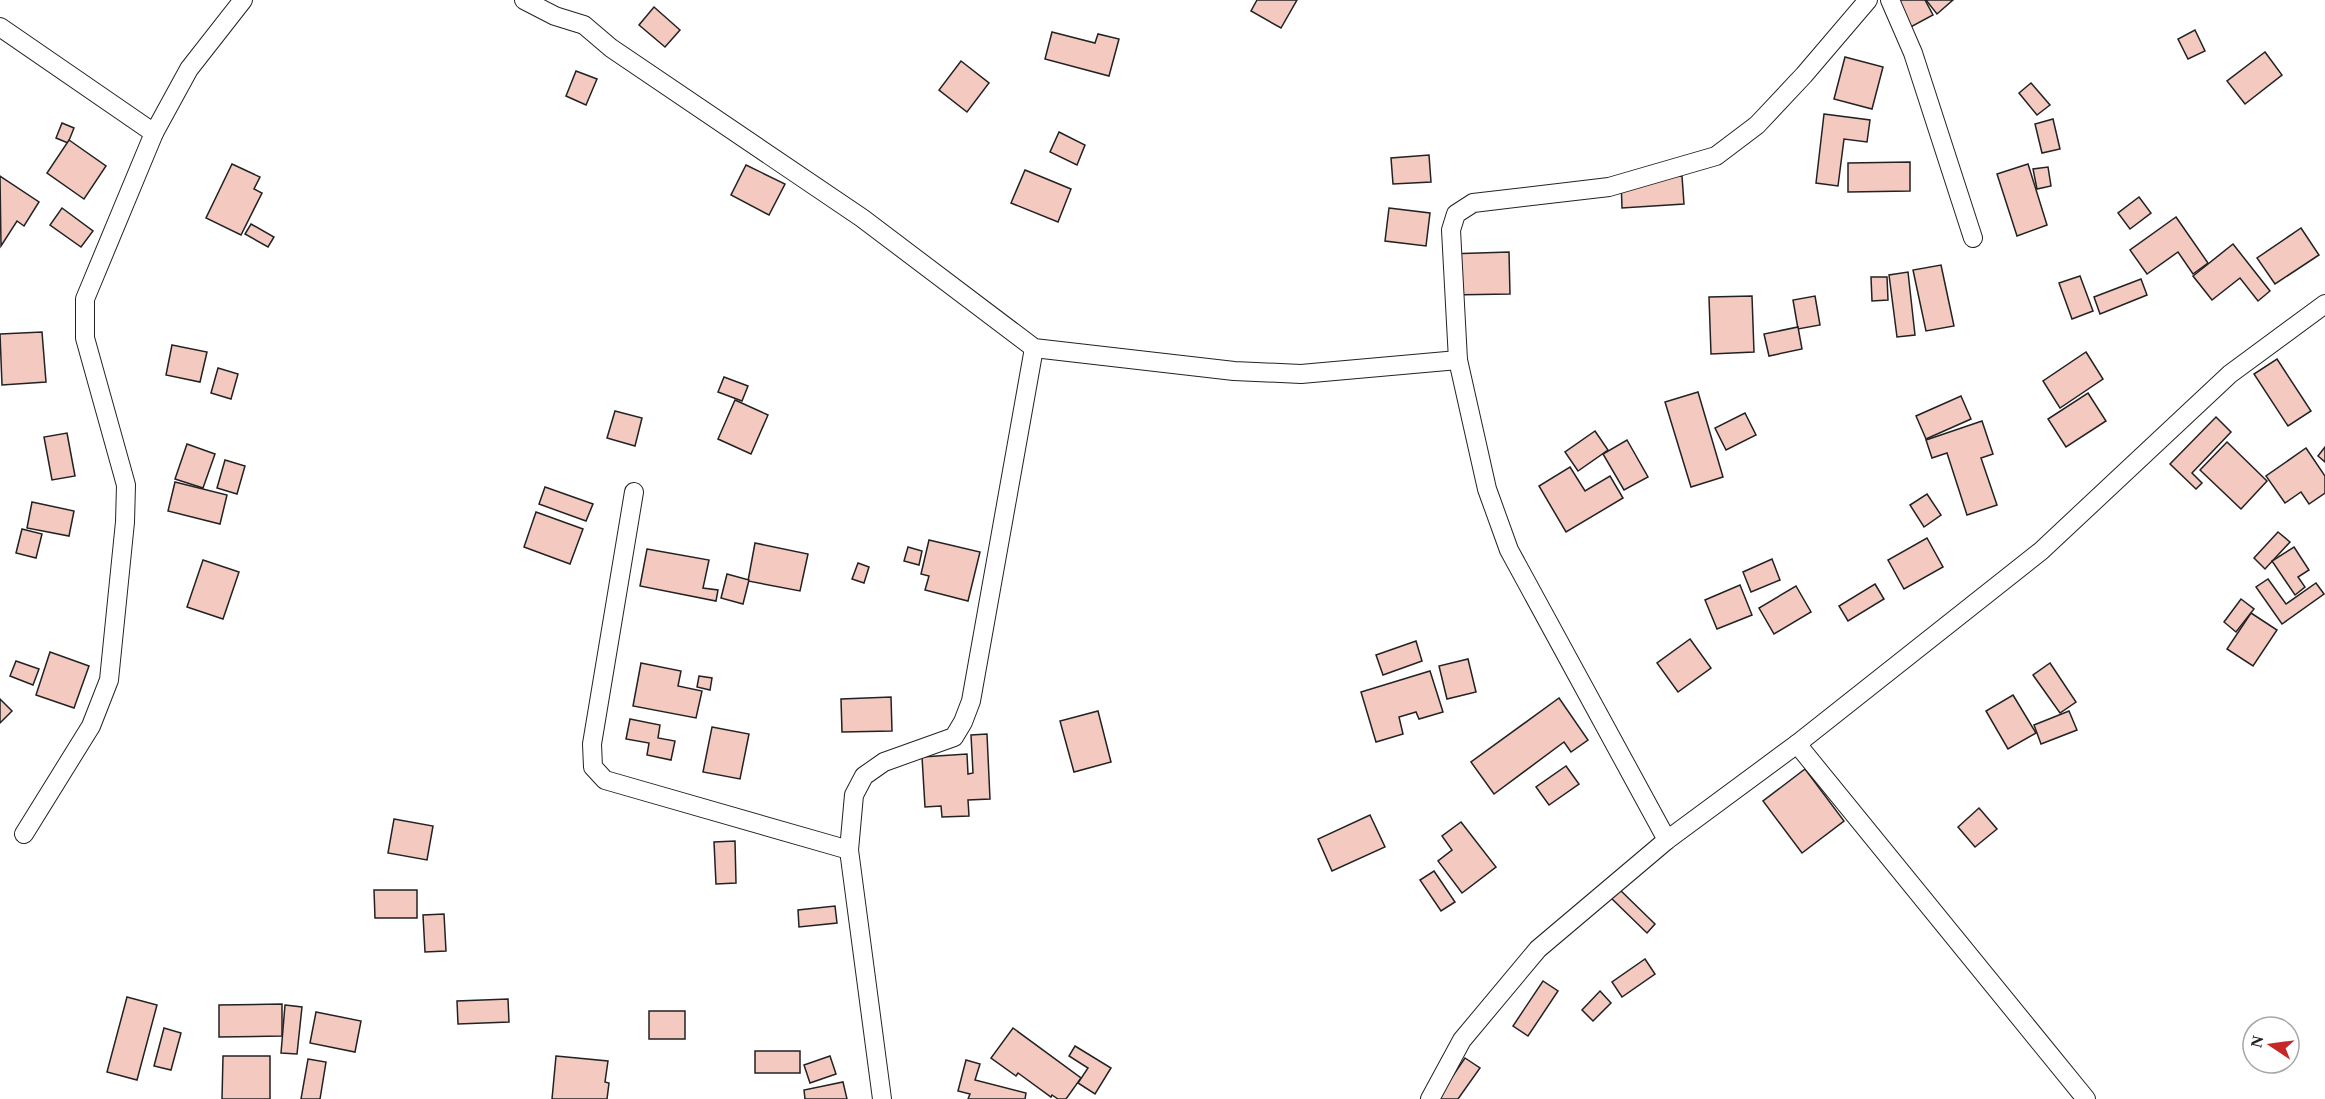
<svg xmlns="http://www.w3.org/2000/svg" width="2325" height="1099" font-family="'Times New Roman',serif">
	<rect width="100%" height="100%" fill="#fff"/>
	<!-- building -->
	<g fill="#f3c9c0" stroke="#222" stroke-width="1.5">
		<path d="M1257,0h40l-16,28 -30,-17z"/>
		<path d="M1892,0h33l8,15 -26,14z"/>
		<path d="M1926,0h27l-16,14z"/>
		<path d="M654,7l26,23 -15,17 -26,-22z"/>
		<path d="M2195,30l10,21 -17,8 -10,-20z"/>
		<path d="M1052,32l43,11 3,-9 21,5 -10,37 -64,-17z"/>
		<path d="M2265,52l17,23 -37,29 -18,-23z"/>
		<path d="M1845,57l38,10 -11,42 -38,-10z"/>
		<path d="M961,61l28,22 -22,29 -28,-22z"/>
		<path d="M576,71l21,8 -11,26 -20,-9z"/>
		<path d="M2031,83l19,22 -13,10 -18,-22z"/>
		<path d="M1824,114l46,6 -3,22 -23,-3 -6,47 -22,-3z"/>
		<path d="M2053,119l7,30 -18,4 -7,-29z"/>
		<path d="M62,123l12,5 -6,15 -12,-5z"/>
		<path d="M1059,132l26,13 -8,20 -27,-13z"/>
		<path d="M69,140l37,26 -22,33 -37,-26z"/>
		<path d="M1429,155l2,27 -38,2 -2,-26z"/>
		<path d="M1910,162v29l-62,1v-29z"/>
		<path d="M232,164l28,13 -6,12 8,4 -21,42 -35,-17z"/>
		<path d="M2028,164l19,61 -30,11 -20,-62z"/>
		<path d="M746,165l39,19 -16,31 -38,-20z"/>
		<path d="M2048,167l3,19 -14,3 -4,-20z"/>
		<path d="M1025,170l46,19 -13,33 -47,-19z"/>
		<path d="M0,176l39,26 -15,24 -7,-5 -16,25z"/>
		<path d="M1682,176l2,28 -62,4 -1,-29z"/>
		<path d="M2139,197l12,16 -21,16 -12,-16z"/>
		<path d="M62,208l31,23 -12,16 -31,-22z"/>
		<path d="M1389,208l41,5 -4,33 -41,-5z"/>
		<path d="M2176,217l32,46 -15,11 -15,-22 -31,22 -17,-24z"/>
		<path d="M251,224l23,13 -6,10 -23,-13z"/>
		<path d="M2301,228l18,27 -44,29 -18,-26z"/>
		<path d="M2233,244l37,47 -12,10 -18,-23 -28,22 -19,-24z"/>
		<path d="M1509,252l1,42 -62,1 -1,-41z"/>
		<path d="M1941,265l13,61 -28,5 -13,-61z"/>
		<path d="M1908,272l7,63 -18,2 -8,-62z"/>
		<path d="M2080,276l13,35 -21,8 -13,-36z"/>
		<path d="M1871,277h16l1,23 -16,1z"/>
		<path d="M2141,279l6,16 -47,19 -6,-17z"/>
		<path d="M1752,296l2,56 -43,2 -2,-57z"/>
		<path d="M1815,296l5,29 -22,4 -5,-29z"/>
		<path d="M1798,327l4,22 -33,7 -5,-22z"/>
		<path d="M42,332l4,50 -44,3 -2,-51z"/>
		<path d="M172,345l35,7 -7,30 -34,-7z"/>
		<path d="M2086,352l17,27 -43,29 -17,-27z"/>
		<path d="M2277,359l34,52 -23,15 -34,-52z"/>
		<path d="M218,368l20,6 -7,25 -20,-6z"/>
		<path d="M724,377l24,9 -6,15 -24,-9z"/>
		<path d="M1698,392l25,85 -32,10 -26,-85z"/>
		<path d="M2088,393l18,28 -40,26 -18,-28z"/>
		<path d="M1961,396l10,23 -45,20 -10,-23z"/>
		<path d="M735,400l33,15 -17,39 -33,-15z"/>
		<path d="M615,411l27,7 -7,28 -28,-8z"/>
		<path d="M1745,413l11,22 -30,15 -11,-22z"/>
		<path d="M2216,417l15,15 -39,41 10,10 -6,6 -26,-25z"/>
		<path d="M1982,421l11,33 -12,4 16,47 -30,10 -20,-62 -15,5 -6,-18z"/>
		<path d="M1595,431l13,19 -30,21 -13,-19z"/>
		<path d="M67,433l8,43 -23,4 -8,-43z"/>
		<path d="M1627,440l21,37 -24,13 -21,-36z"/>
		<path d="M2227,442l40,39 -26,28 -41,-39z"/>
		<path d="M187,444l28,10 -12,34 -28,-9z"/>
		<path d="M2325,447v15l-7,-6z"/>
		<path d="M2306,448l19,28v17l-16,11 -8,-12 -16,11 -19,-27z"/>
		<path d="M225,460l20,6 -8,28 -20,-6z"/>
		<path d="M1570,467l15,24 25,-15 13,22 -57,34 -27,-46z"/>
		<path d="M175,482l52,13 -7,29 -52,-13z"/>
		<path d="M545,487l48,17 -7,17 -47,-17z"/>
		<path d="M1927,494l14,21 -17,12 -14,-22z"/>
		<path d="M32,502l42,9 -5,25 -42,-8z"/>
		<path d="M536,512l47,17 -13,35 -46,-17z"/>
		<path d="M22,529l20,5 -6,24 -20,-5z"/>
		<path d="M2278,532l12,10 -25,27 -11,-11z"/>
		<path d="M1927,538l16,29 -39,22 -16,-29z"/>
		<path d="M929,540l51,12 -12,49 -43,-11 4,-14 -8,-2z"/>
		<path d="M755,543l53,11 -8,37 -52,-10z"/>
		<path d="M908,547l14,4 -3,14 -15,-4z"/>
		<path d="M2294,547l15,23 -11,7 7,10 -10,8 -23,-34z"/>
		<path d="M647,549l62,11 -6,28 15,2 -2,11 -76,-15z"/>
		<path d="M1772,559l8,21 -29,12 -8,-20z"/>
		<path d="M203,560l36,12 -16,47 -36,-12z"/>
		<path d="M858,563l11,4 -5,16 -12,-4z"/>
		<path d="M727,574l22,6 -6,24 -22,-6z"/>
		<path d="M2268,579l18,25 30,-21 8,11 -42,30 -26,-37z"/>
		<path d="M1875,584l9,15 -36,22 -9,-15z"/>
		<path d="M1740,585l12,30 -35,14 -12,-29z"/>
		<path d="M1796,586l15,26 -37,22 -15,-26z"/>
		<path d="M2241,599l13,10 -18,23 -12,-10z"/>
		<path d="M2251,613l26,17 -24,36 -26,-17z"/>
		<path d="M1690,639l21,29 -33,24 -21,-29z"/>
		<path d="M1416,641l6,20 -39,14 -7,-20z"/>
		<path d="M50,652l39,14 -15,42 -38,-13z"/>
		<path d="M1468,659l8,33 -29,7 -8,-33z"/>
		<path d="M16,661l23,8 -6,16 -23,-9z"/>
		<path d="M641,663l40,8 -3,15 24,5 -6,27 -63,-12z"/>
		<path d="M2050,663l26,39 -16,11 -27,-38z"/>
		<path d="M1430,671l13,41 -24,7 -3,-7 -17,5 4,17 -27,8 -15,-50z"/>
		<path d="M699,676l13,2 -2,12 -13,-3z"/>
		<path d="M2013,695l23,38 -28,16 -22,-38z"/>
		<path d="M891,697l1,34 -50,1 -1,-33z"/>
		<path d="M1559,698l29,42 -17,12 -7,-10 -70,52 -23,-32z"/>
		<path d="M0,699l12,12 -12,12z"/>
		<path d="M1098,711l13,51 -37,10 -14,-51z"/>
		<path d="M2069,711l8,19 -36,14 -7,-19z"/>
		<path d="M630,719l30,6 -2,13 17,3 -4,19 -24,-5 2,-12 -23,-4z"/>
		<path d="M712,727l37,7 -9,45 -37,-7z"/>
		<path d="M987,734l3,65 -22,1 1,16 -27,1 -1,-11 -16,1 -3,-50 45,-3 1,20 5,-1 -2,-38z"/>
		<path d="M1566,766l13,18 -30,21 -13,-18z"/>
		<path d="M1805,769l39,52 -42,32 -39,-52z"/>
		<path d="M1979,808l18,21 -22,18 -17,-20z"/>
		<path d="M1370,815l15,32 -53,24 -14,-32z"/>
		<path d="M394,819l39,7 -6,34 -39,-7z"/>
		<path d="M1461,822l35,45 -34,26 -24,-32 14,-11 -10,-14z"/>
		<path d="M735,841l1,42 -20,1 -2,-42z"/>
		<path d="M1434,871l21,31 -14,9 -21,-31z"/>
		<path d="M1618,888l37,36 -8,9 -37,-36z"/>
		<path d="M374,890h43v28h-42z"/>
		<path d="M835,906l2,17 -38,4 -1,-17z"/>
		<path d="M444,914l2,37 -21,1 -2,-37z"/>
		<path d="M1645,959l10,15 -33,23 -10,-15z"/>
		<path d="M1543,981l15,10 -30,45 -15,-10z"/>
		<path d="M1600,991l11,12 -18,18 -11,-11z"/>
		<path d="M127,997l30,8 -20,75 -30,-8z"/>
		<path d="M508,999l1,23 -51,2 -1,-23z"/>
		<path d="M282,1004v32l-63,1v-32z"/>
		<path d="M285,1005l17,2 -5,47 -16,-1z"/>
		<rect x="649" y="1011" width="36" height="28"/>
		<path d="M316,1012l45,9 -6,31 -45,-9z"/>
		<path d="M164,1028l17,5 -10,37 -17,-4z"/>
		<path d="M1013,1028l68,50 -15,21h-8l-6,-4 -1,2 -33,-24 -2,3 -25,-18z"/>
		<path d="M1075,1046l36,22 -16,26 -17,-11 10,-15 -19,-12z"/>
		<rect x="755" y="1051" width="45" height="22"/>
		<path d="M223,1056h47v43h-48z"/>
		<path d="M556,1056l52,5 -3,21 4,1 -2,16h-55z"/>
		<path d="M830,1056l6,18 -26,9 -6,-18z"/>
		<path d="M1465,1058l15,10 -22,31h-21z"/>
		<path d="M308,1059l18,3 -6,37h-19z"/>
		<path d="M966,1060l14,4 -5,16 51,13 -1,6h-57l2,-5 -12,-3z"/>
		<path d="M843,1082l4,17h-42l-1,-9z"/>
	</g>
	<g fill="none" stroke-linecap="round" stroke-linejoin="round">
		<!-- street casing -->
		<g stroke="#222" stroke-width="20">
			<g id="street">
				<path d="M524,0l31,16 29,9 27,23 251,170 172,130 200,23 67,3 157,-14"/>
				<path d="M1890,0l23,53 60,185"/>
				<path d="M0,27l154,106"/>
				<path d="M634,492l-42,252 1,23 12,13 244,70"/>
				<path d="M1797,744l289,355"/>
				<path d="M24,834l67,-108 18,-46 16,-158 1,-37 -41,-147v-39l69,-166 35,-64 54,-69"/>
				<path d="M1667,840l-158,-290 -22,-61 -29,-129 -7,-130 5,-16 17,-11 136,-16 107,-31 41,-31 47,-50 64,-75"/>
				<path d="M882,1099l-33,-249 5,-55 10,-19 20,-14 70,-25 9,-15 8,-21 63,-353"/>
				<path d="M1430,1099l32,-59 76,-91 129,-109 130,-96 244,-193 189,-177 95,-70"/>
			</g>
		</g>
		<!-- street -->
		<use href="#street" stroke="#fff" stroke-width="18"/>
	</g>
	<!-- north arrow -->
	<g transform="translate(2271 1045) rotate(283)"><circle r="28" fill="#ffffff" stroke="#a7a7a7" stroke-width="1.5"/>
	<path d="M0-4.5L10 22L0 15L-10 22Z" fill="#c62828"/>
	<text y="-9" font-size="16" font-weight="bold" text-anchor="middle" fill="#222222">N</text>
	</g>
</svg>
